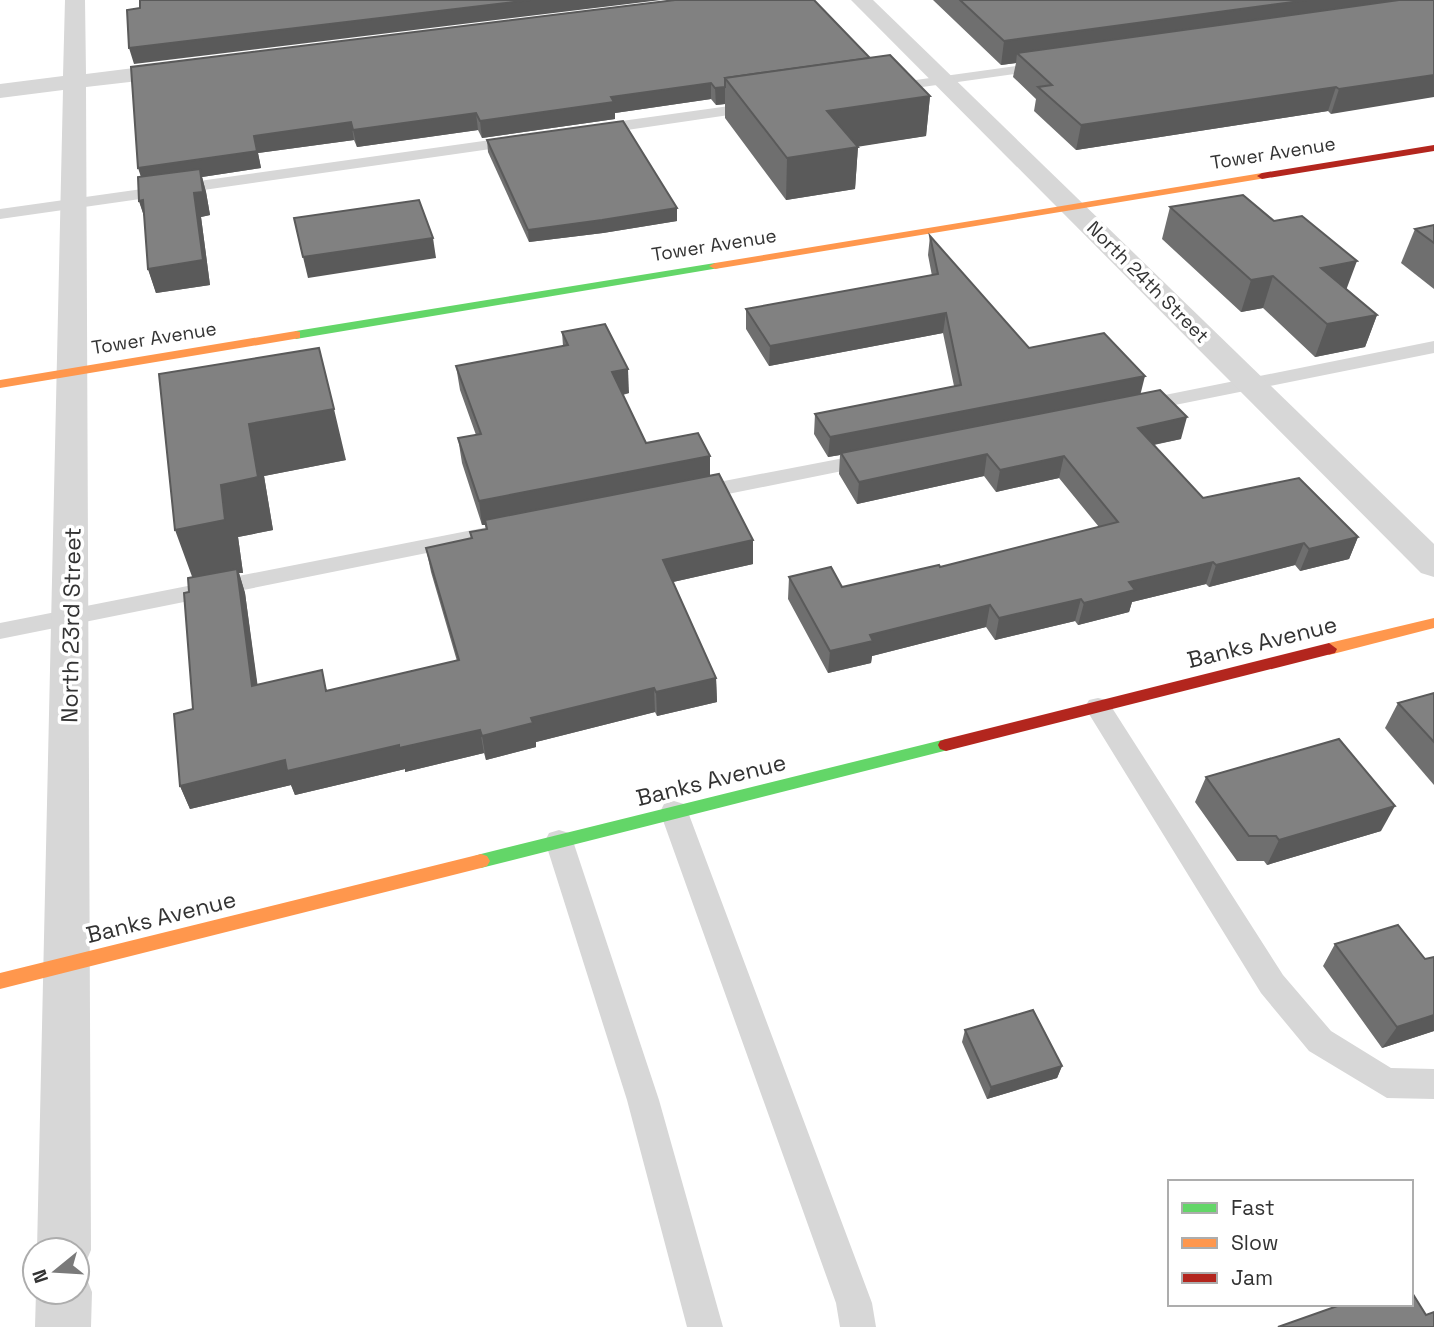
<svg xmlns="http://www.w3.org/2000/svg" width="1434" height="1327" font-family="'Space Grotesk',sans-serif">
	<rect width="100%" height="100%" fill="#fff"/>
	<g fill="none" stroke-linecap="round" stroke-linejoin="round">
		<!-- lane -->
		<g fill="#d7d7d7" fill-rule="evenodd">
			<path d="M1045,62l5,1v6l-163,23 -7,-4 7,-4z"/>
			<path d="M758,102l8,5 -3,3 -170,25 -8,-5 8,-5z"/>
			<path d="M519,136l8,5 -2,3 -525,75v-10z"/>
			<path d="M1434,341v12l-294,59 -10,-6 10,-6z"/>
			<path d="M870,453l11,6 -4,5 -184,37 -11,-7 11,-7z"/>
			<path d="M503,524l8,2 3,5 -3,5 -511,103v-16z"/>
			<path d="M1098,698l9,2 176,275 48,56 60,37 43,1v30l-47,-1 -78,-47 -48,-58 -172,-279 -4,-7 4,-7z"/>
			<path d="M674,801l10,3 4,8 184,491 4,24h-36l-4,-24 -176,-491 4,-8z"/>
			<path d="M559,830l10,3 4,8 86,259 64,227h-36l-60,-227 -82,-259 4,-8z"/>
		</g>
		<!-- street -->
		<g fill="#d7d7d7" fill-rule="evenodd">
			<path d="M65,0h20l1,74 96,-12 11,7 -11,7 -96,11 5,1163 -8,19 -4,2 5,1 8,20 -1,35h-56l1,-35h41v-42h-40l26,-1160 -63,8v-14l63,-8z"/>
			<path d="M851,0h22l561,544v33l-13,-4z"/>
		</g>
		<!-- fast -->
		<g fill="#63d668" fill-rule="evenodd">
			<path d="M715,263l4,1v4l-423,71 -6,-4 6,-4z"/>
			<path d="M946,739l6,2 2,4 -2,4 -471,119 -6,-2 -3,-5 3,-5 6,-2z"/>
		</g>
		<!-- slow -->
		<g fill="#ff974d" fill-rule="evenodd">
			<path d="M1262,173l4,1v4l-551,91 -6,-3 6,-3z"/>
			<path d="M296,331l4,1v6l-300,50v-8z"/>
			<path d="M1434,618v10l-105,27 -8,-6 8,-6z"/>
			<path d="M481,854l6,2 3,5 -3,5 -6,2 -481,121v-16z"/>
		</g>
		<!-- jam -->
		<g fill="#b3261e" fill-rule="evenodd">
			<path d="M1434,145v6l-172,28 -5,-3 5,-3z"/>
			<path d="M1329,643l8,6 -2,4 -389,98 -6,-2 -2,-4 2,-4 6,-2z"/>
		</g>
	</g>
	<!-- wall -->
	<g fill="#6f6f6f">
		<path d="M933,0h501l-103,114 -3,-3 -252,39 -42,-39 2,-12 -23,-22 3,-14 -15,2z"/>
		<path d="M870,58l60,38 -4,40 -68,10 -3,43 -69,11 -61,-82v-14l-9,1 -5,-6 -96,14v6l-133,19 -4,-8 -121,17 -3,-7 -96,13 3,15 -59,9 4,15 4,23 -9,2 9,68 -54,8 -8,-24 -4,-53 -5,-15 2,-24 -10,-110z"/>
		<path d="M487,140l190,68v13l-74,12 -74,9 -41,-90z"/>
		<path d="M1170,207l177,82 30,26 -12,32 -50,10 -52,-49 -22,4 -79,-73z"/>
		<path d="M1434,225v64l-33,-26 14,-34z"/>
		<path d="M930,236l99,112 111,46 41,45 -27,6 49,53 155,39 -9,22 -49,12 -5,-6 -86,22 -3,-3 -74,18 -3,10 -51,13 -3,-4 -80,19 -9,-13 -114,29 -1,7 -43,10 -40,-74 1,-22 53,10 98,-20 159,-40 -40,-49 -63,14 -12,-16 -127,28 -18,-30 1,-19 -12,2 -14,-23 1,-20 139,-28 -11,-53 -174,33 -23,-37v-20l186,-33 -4,-21z"/>
		<path d="M562,332l67,61 -6,2 23,48 64,13v20l43,64v24l-80,18 43,96 1,24 -60,14 -2,-4 -119,30v5l-50,13 -2,-7 -79,19v-3l-110,26 -4,-10 -101,24 -10,-23 13,-77 -4,-117 4,-15 -34,-203 187,86 -82,16 9,54 -35,7 5,36h-4l6,20 12,92 71,6 129,-30 -26,-89 -5,-24 45,-10 -1,-6 16,-3 -1,-4h-3l-20,-62 -4,-25 18,-3 -16,-45 -4,-24 107,-20z"/>
		<path d="M1434,693v92l-49,-57 13,-25z"/>
		<path d="M1206,777l175,54 -114,34 -3,-4h-27l-42,-59z"/>
		<path d="M1335,944l90,15 9,-2v74l-52,17 -59,-82z"/>
		<path d="M965,1030l97,36 -5,12 -70,21 -25,-57z"/>
	</g>
	<!-- shaded-wall -->
	<g fill="#5a5a5a">
		<path d="M530,0h131l-527,64 -5,-16z"/>
		<path d="M1308,0h126l-417,53 -1,10 -15,2 3,-24z"/>
		<path d="M1434,75v22l-103,17 8,-25z"/>
		<path d="M711,83v16l-96,14v6l-133,19 -2,-17 131,-24z"/>
		<path d="M725,87v17l-9,1 -1,-17z"/>
		<path d="M1336,87l-8,24 -252,39 5,-25z"/>
		<path d="M930,96l-4,40 -101,16 2,-41z"/>
		<path d="M476,113l2,17 -121,17 -4,-17z"/>
		<path d="M351,122l3,18 -96,13 3,15 -59,9 4,15 4,23 -9,2 9,68 -54,8 -8,-24 -4,-83 -6,-18 116,-32z"/>
		<path d="M858,147l-3,42 -69,11 1,-42z"/>
		<path d="M143,200l4,25 -8,-24z"/>
		<path d="M677,208v13l-74,12 -74,9 -1,-12z"/>
		<path d="M433,238l3,20 -128,20 -5,-21z"/>
		<path d="M1357,261l-12,32 -24,-25z"/>
		<path d="M1273,276l-10,32 -22,4 10,-32z"/>
		<path d="M946,313l-3,20 -174,33 1,-20z"/>
		<path d="M1377,315l-12,32 -50,10 12,-33z"/>
		<path d="M628,369l1,24 -16,3 -1,-24z"/>
		<path d="M1145,376l-5,20 -299,57 -1,2 -12,2 2,-20z"/>
		<path d="M334,409l12,51 -82,16 9,54 -35,7 5,36h-4l6,20 16,117 -67,-128 -19,-52 46,-45 28,-61z"/>
		<path d="M1187,417l-6,22 -49,10 6,-21z"/>
		<path d="M987,454l-3,22 -127,28 2,-22z"/>
		<path d="M710,456v25l-225,39v5h-3l-3,-24z"/>
		<path d="M1064,456l-5,22 -63,14 4,-22z"/>
		<path d="M1358,537l-9,22 -49,12 9,-22z"/>
		<path d="M753,540v24l-89,20 -1,-24z"/>
		<path d="M1304,543l-9,22 -86,22 7,-22z"/>
		<path d="M1213,562l-7,22 -74,18 -3,10 -51,13 6,-22 45,-21z"/>
		<path d="M1081,599l-6,22 -80,19 4,-22z"/>
		<path d="M990,605l-4,22 -114,29 -1,7 -43,10 2,-22 40,-16z"/>
		<path d="M716,678l1,24 -60,14 -1,-24z"/>
		<path d="M654,688l1,24 -119,30v5l-50,13 -4,-24 49,-18z"/>
		<path d="M480,730l4,23 -79,19v-3l-110,26 -4,-10 -101,24 -10,-23 105,-26 114,-15z"/>
		<path d="M1395,806l-14,25 -114,34 12,-25z"/>
		<path d="M1434,1015v16l-52,17 15,-21z"/>
		<path d="M1062,1066l-5,12 -70,21 4,-12z"/>
	</g>
	<!-- building -->
	<g fill="#818181" stroke="#5a5a5a" stroke-width="2">
		<path d="M140,0h390l-401,48 -2,-38 13,-2z"/>
		<path d="M675,0h139l56,58 -145,20v9l-10,1 -4,-5 -100,14 3,5 -134,19 -4,-8 -123,17 -2,-8 -97,14 3,15 -119,17 -7,-101z"/>
		<path d="M960,0h348l-304,41z"/>
		<path d="M1399,0h35v75l-95,14 -3,-2 -255,38 -43,-38 14,-2 -35,-32z"/>
		<path d="M890,55l40,41 -103,15 31,36 -71,11 -62,-80z"/>
		<path d="M623,121l54,87 -75,12 -74,10 -41,-90z"/>
		<path d="M200,169l3,23 -9,1 9,67 -55,9 -5,-69 -4,1 -1,-24z"/>
		<path d="M1243,195l31,26 28,-5 55,45 -36,7 56,47 -50,9 -54,-48 -22,4 -81,-73z"/>
		<path d="M419,200l14,38 -130,19 -9,-39z"/>
		<path d="M1434,225v18l-19,-14z"/>
		<path d="M930,236l99,112 75,-15 41,43 -315,61 -15,-23 146,-29 -15,-72 -176,33 -24,-37 192,-35z"/>
		<path d="M605,324l23,45 -16,3 34,71 52,-10 12,23 -231,45 -21,-63 23,-4 -25,-68 112,-21 -6,-13z"/>
		<path d="M319,348l15,61 -85,15 9,53 -37,8 4,35 -50,10 -16,-156z"/>
		<path d="M1160,390l27,27 -49,11 65,70 96,-20 59,59 -49,12 -5,-6 -88,22 -3,-3 -84,20 6,8 -51,13 -3,-4 -82,19 -9,-13 -120,30 3,6 -43,10 -41,-74 42,-10 11,20 97,-22 1,2 178,-45 -54,-66 -64,14 -13,-16 -128,28 -18,-29z"/>
		<path d="M719,474l34,66 -90,20 53,118 -60,14 -2,-4 -123,30 2,5 -51,13 -2,-6 -81,18v-3l-112,26 -2,-11 -105,26 -6,-72 19,-5 -9,-116 5,-1 -1,-14 49,-9 15,117 70,-16 4,21 133,-31 -33,-112 46,-10 -2,-6 17,-3 -2,-9z"/>
		<path d="M1434,693v49l-36,-39z"/>
		<path d="M1339,739l56,67 -116,34 -3,-4h-27l-43,-59z"/>
		<path d="M1398,925l27,34 9,-2v58l-37,12 -62,-83z"/>
		<path d="M1033,1010l29,56 -71,21 -26,-57z"/>
		<path d="M1411,1291l15,24 8,-3v15h-156l65,-23h68z"/>
	</g>
	<g text-anchor="middle" dominant-baseline="central" stroke-width="7" stroke-linejoin="round" paint-order="stroke">
		<!-- far-street labels -->
		<g font-size="19" fill="#333" stroke="#fff">
			<text transform="translate(1273 153) rotate(-9)">Tower Avenue</text>
			<text transform="translate(714 245) rotate(-9)">Tower Avenue</text>
			<text transform="translate(1148 282) rotate(45)">North 24th Street</text>
			<text transform="translate(154 338) rotate(-9)">Tower Avenue</text>
		</g>
		<!-- street labels -->
		<g font-size="23" fill="#333" stroke="#fff">
			<text transform="translate(71 625) rotate(-89)">North 23rd Street</text>
			<text transform="translate(1262 642) rotate(-14)">Banks Avenue</text>
			<text transform="translate(711 780) rotate(-14)">Banks Avenue</text>
			<text transform="translate(161 917) rotate(-14)">Banks Avenue</text>
		</g>
	</g>
	<!-- legend -->
	<rect x="1168" y="1180" width="245" height="126" fill="#ffffff" stroke="#adadad" stroke-width="2"/>
	<rect x="1182" y="1203" width="35" height="10" fill="#63d668" stroke="#adadad" stroke-width="2"/>
	<text x="1231" y="1215" font-size="21" fill="#333333">Fast</text>
	<rect x="1182" y="1238" width="35" height="10" fill="#ff974d" stroke="#adadad" stroke-width="2"/>
	<text x="1231" y="1250" font-size="21" fill="#333333">Slow</text>
	<rect x="1182" y="1273" width="35" height="10" fill="#b3261e" stroke="#adadad" stroke-width="2"/>
	<text x="1231" y="1285" font-size="21" fill="#333333">Jam</text>
	<!-- north arrow -->
	<g transform="translate(56 1271) rotate(252)"><circle r="33" fill="#ffffff" stroke="#adadad" stroke-width="2"/>
	<path d="M0-5L12 26L0 18L-12 26Z" fill="#7a7a7a"/>
	<text y="-10" font-size="19" font-weight="bold" text-anchor="middle" fill="#333333">N</text>
	</g>
</svg>
